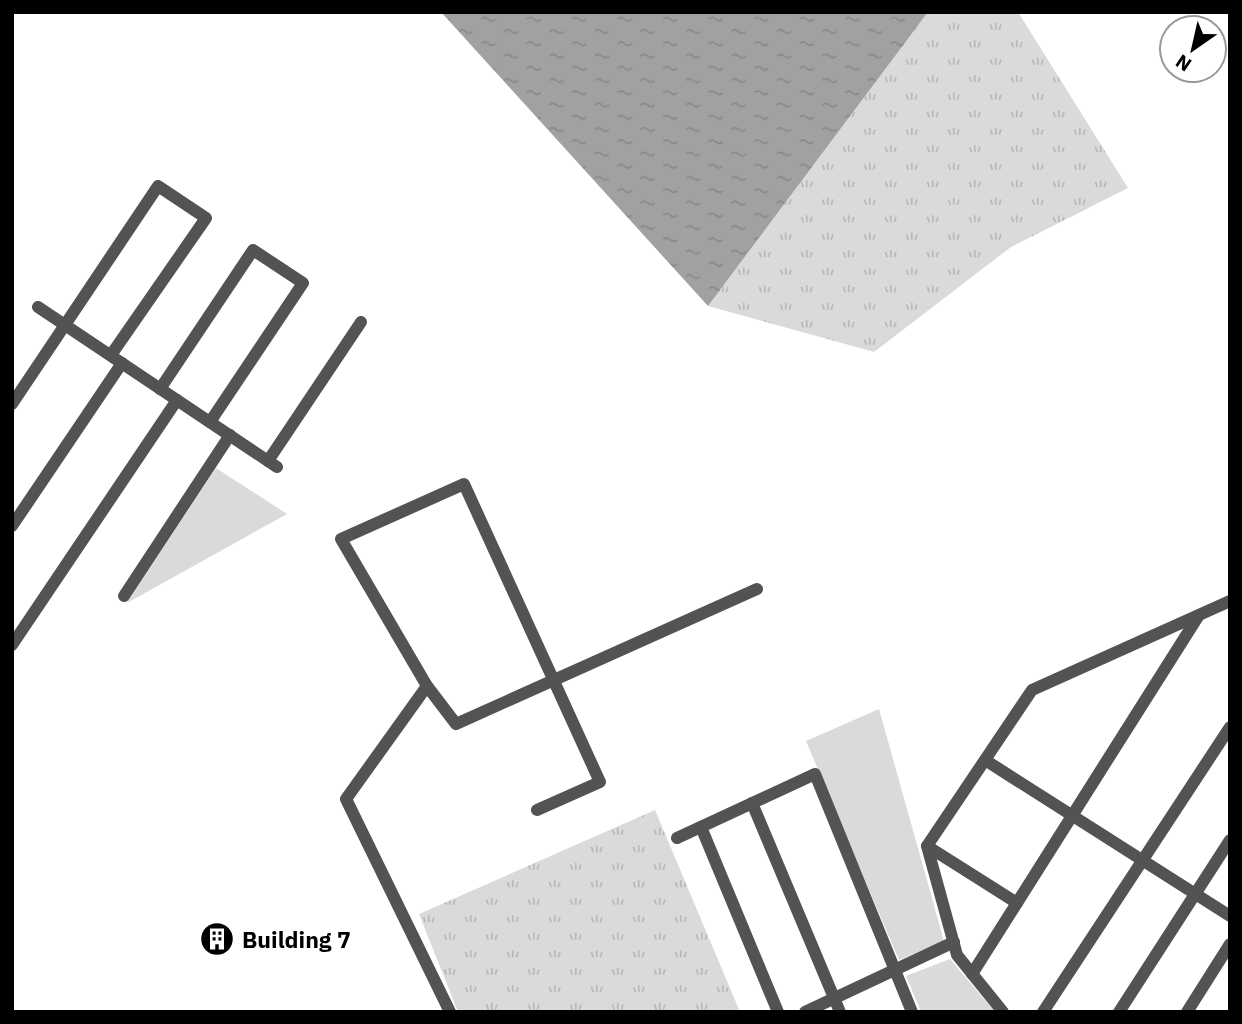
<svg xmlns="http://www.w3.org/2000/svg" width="1242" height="1024" font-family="'IBM Plex Sans',sans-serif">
	<defs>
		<pattern id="grass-tufts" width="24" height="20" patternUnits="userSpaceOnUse" patternTransform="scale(1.75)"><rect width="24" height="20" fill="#dadada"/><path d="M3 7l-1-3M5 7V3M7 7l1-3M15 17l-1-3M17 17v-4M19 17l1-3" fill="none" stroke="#b9b9b9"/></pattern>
		<pattern id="water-ripples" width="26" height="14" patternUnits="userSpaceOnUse" patternTransform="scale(1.75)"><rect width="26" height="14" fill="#a1a1a1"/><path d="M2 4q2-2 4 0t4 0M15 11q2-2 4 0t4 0" fill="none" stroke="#898989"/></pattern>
	</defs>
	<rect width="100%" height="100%" fill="#fff"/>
	<!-- grass -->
	<g fill="url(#grass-tufts)">
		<path d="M928,12h90l110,176 -117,59 -137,105 -166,-46z"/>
		<path d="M655,810l85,202h-282l-39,-98z"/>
	</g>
	<!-- park -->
	<g fill="#dadada">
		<path d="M216,468l71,46 -160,89z"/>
		<path d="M879,709l65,232 -45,19 -93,-219z"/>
		<path d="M950,959l45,53h-74l-15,-36z"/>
	</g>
	<!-- water -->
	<path fill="url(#water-ripples)" d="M441,12h487l-220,294z"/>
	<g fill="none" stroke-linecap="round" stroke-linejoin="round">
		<!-- minor -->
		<g stroke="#535353" stroke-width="12">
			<path d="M38,307l239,160"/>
			<path d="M160,389l93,-139 50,33 -93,139"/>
			<path d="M12,404l146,-218 48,32 -95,137"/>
			<path d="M268,461l93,-139"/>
			<path d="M12,526l110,-163"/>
			<path d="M124,596l106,-161"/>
			<path d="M12,645l165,-245"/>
			<path d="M427,686l29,38 301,-135"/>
			<path d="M985,760l245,156"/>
			<path d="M752,803l88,209"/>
			<path d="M701,827l77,185"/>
			<path d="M677,838l138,-64 97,238"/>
			<path d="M927,846l90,57"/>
			<path d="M972,974l227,-359"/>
			<path d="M450,1012l-104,-213 81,-113 -86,-147 123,-55 136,298 -63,28"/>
			<path d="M805,1012l149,-70"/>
			<path d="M1003,1012l-46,-57 -30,-109 105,-156 198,-89"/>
			<path d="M1043,1012l187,-285"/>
			<path d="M1119,1012l111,-172"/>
			<path d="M1187,1012l43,-68"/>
		</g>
	</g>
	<!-- icons -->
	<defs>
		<g id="building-disc" transform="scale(1.75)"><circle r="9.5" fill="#000" stroke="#fff"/><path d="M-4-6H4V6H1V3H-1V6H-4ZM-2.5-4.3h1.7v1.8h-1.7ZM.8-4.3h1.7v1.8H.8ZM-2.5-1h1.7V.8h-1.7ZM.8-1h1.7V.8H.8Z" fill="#fff"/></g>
	</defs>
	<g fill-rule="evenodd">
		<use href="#building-disc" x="217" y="939"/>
	</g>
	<g text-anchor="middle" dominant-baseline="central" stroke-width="5" stroke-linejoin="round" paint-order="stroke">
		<!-- poi labels -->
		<g font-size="23" font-weight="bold" fill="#000" stroke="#fff" text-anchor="start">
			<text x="242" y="939">Building 7</text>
		</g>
	</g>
	<!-- border -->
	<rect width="1242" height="1024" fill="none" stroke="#000000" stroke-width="28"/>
	<!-- north arrow -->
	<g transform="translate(1193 49) rotate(214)"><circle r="33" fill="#ffffff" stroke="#999999" stroke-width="2"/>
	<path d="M0-5L12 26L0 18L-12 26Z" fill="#000000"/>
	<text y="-10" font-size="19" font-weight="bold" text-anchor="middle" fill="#000000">N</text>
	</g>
</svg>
